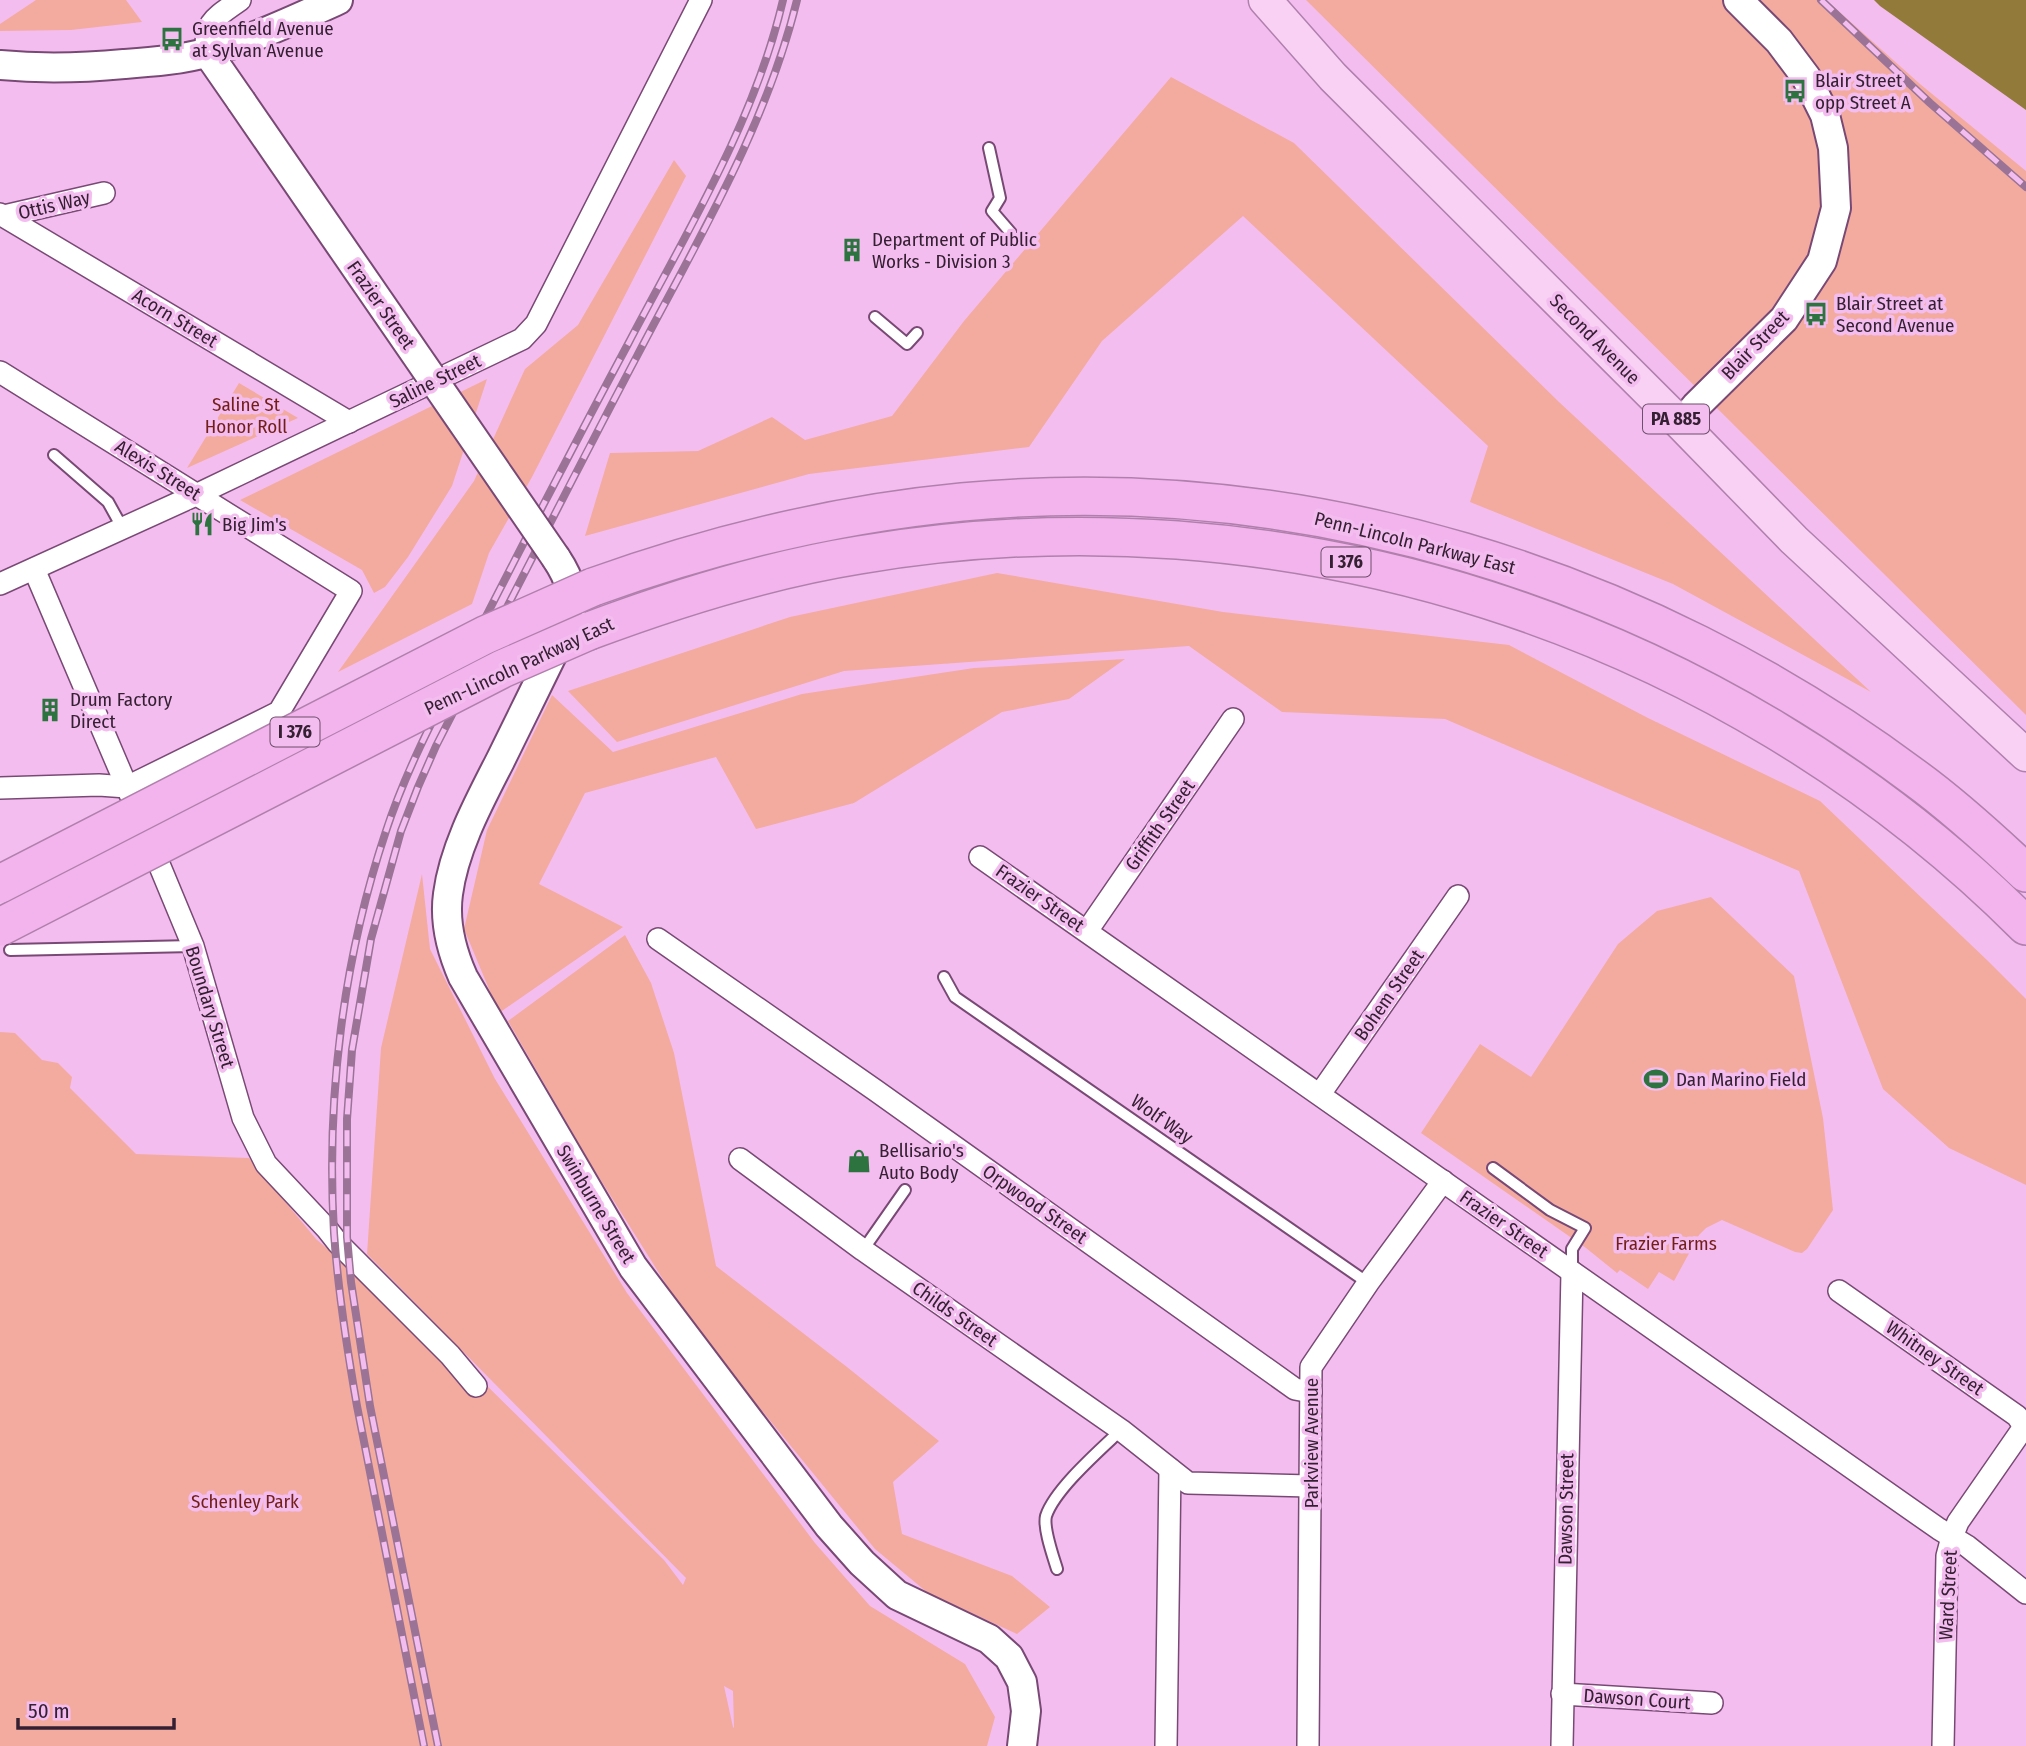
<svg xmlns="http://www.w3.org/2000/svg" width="2026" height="1746" font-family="'Fira Sans Condensed',sans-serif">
	<rect width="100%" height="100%" fill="#f4bdef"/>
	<!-- green -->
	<g fill="#f3ab9f" fill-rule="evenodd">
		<path d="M36,0h90l16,22 -71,8 -71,1v-7z"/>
		<path d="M1306,0h520l94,84 106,87v544z"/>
		<path d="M1171,77l123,66 265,259 312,290 -198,-108 -203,-82 18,-56 -245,-230 -141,125 -73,106 -220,27 -224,62 25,-83 88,-2 74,-34 33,23 87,-24 72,-95z"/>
		<path d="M674,160l12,16 -154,301 -43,76 -17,51 -134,68 136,-191 51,-112 53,-44z"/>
		<path d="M487,379l-35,107 -44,71 -23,30 -11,6 -12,-23 -122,-70z"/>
		<path d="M239,383l59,35 -111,50z"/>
		<path d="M997,573l226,39 286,33 139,73 172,83 168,160 38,38v186l-77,-37 -66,-59 -84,-218 -354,-152 -163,-7 -93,-66 -345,25 -227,71 -49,-51 222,-74z"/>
		<path d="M1125,659l-56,40 -67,13 -148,91 -98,26 -40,-72 -131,36 -46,91 84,43 -124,86 -35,-84 23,-99 65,-135 61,57 189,-58 172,-26z"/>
		<path d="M422,874l8,75 65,130 132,214 188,250 55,63 95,58 30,53 -8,29h-987v-714l15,1 27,27 16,3 14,14 -2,11 66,66 113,4 67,81 159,135 189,186 19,25 3,-7 -319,-324 14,-206zM724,1686l9,5 1,37 -1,-1z"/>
		<path d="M1711,897l83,79 29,142 10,92 -26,39 -5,4 -7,-1 -73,-32 -16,8 -7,7 -25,46 -15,-9 -11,17 -28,-19 -3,3 -31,-25 -165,-115 59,-89 51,33 87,-133 39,-33z"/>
		<path d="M625,935l26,48 23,70 42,213 131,101 92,74 -46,41 9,52 110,42 38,31 -33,27 -89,-41 -53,-44 -184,-225 -101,-161 -82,-142z"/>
	</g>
	<!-- water -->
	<path fill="#927b3a" d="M1874,0h152v110l-146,-104z"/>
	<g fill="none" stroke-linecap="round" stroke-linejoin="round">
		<!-- lane casing -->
		<g stroke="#794975" stroke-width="14">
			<g id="lane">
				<path d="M989,148l11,50 -8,13 19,22"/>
				<path d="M875,317l32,27 10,-11"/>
				<path d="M54,455l54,47 15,27"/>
				<path d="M10,950l183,-4"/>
				<path d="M944,977l11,20 413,286"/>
				<path d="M1493,1168l57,42 35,18 -13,21v23"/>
				<path d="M863,1250l42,-60"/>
				<path d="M1057,1569c-4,-13 -14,-41 -11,-53 9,-27 54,-66 75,-86"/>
			</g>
		</g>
		<!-- street casing -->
		<g stroke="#794975" stroke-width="24">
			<g id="street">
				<path d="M207,52c-5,-30 11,-36 33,-52"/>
				<path d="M0,214l349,208"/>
				<path d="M4,216l100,-23"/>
				<path d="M0,372l351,219 -72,121 -152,75 -28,-2 -99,3"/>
				<path d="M34,569l93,218 66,159 50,172 23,46 61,65 11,14 112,112 26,31"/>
				<path d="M0,584l198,-90 324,-155 14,-15 165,-324"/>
				<path d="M980,857l959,672 28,17 59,47"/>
				<path d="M1087,931l146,-212"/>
				<path d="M658,939l217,151 420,299 16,3"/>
				<path d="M1320,1094l138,-198"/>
				<path d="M740,1159l123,91 258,180 67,53 122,3"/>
				<path d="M1839,1291l178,125 9,13"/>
				<path d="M1562,1694l150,9"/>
				<path d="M1166,1746l4,-277"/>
				<path d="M1308,1746l3,-379 57,-84 75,-102"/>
				<path d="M1562,1746l10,-474"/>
				<path d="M1943,1746l4,-190 5,-19 6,-15 68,-98"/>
			</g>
		</g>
		<!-- secondary casing -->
		<g stroke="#794975" stroke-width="32">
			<g id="secondary">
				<path d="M207,52l34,49"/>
				<path d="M0,65c41,4 82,3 124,-1 28,-2 57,-4 85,-12 44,-13 87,-33 129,-52"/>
				<path d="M1681,424l15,-18 88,-87 38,-58 14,-53 -3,-60 -8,-33 -19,-38 -27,-36 -41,-41"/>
				<path d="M556,558c14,21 20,38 12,64 -22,46 -45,92 -68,139 -21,41 -46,87 -52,133 -4,29 4,58 15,83l170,290 196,259 33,37 35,32 92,44 20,18 13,25 4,29 -4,35"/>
			</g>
		</g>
		<!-- primary casing -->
		<g stroke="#b080ac" stroke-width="35">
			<path id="primary" d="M1265,0l68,77 348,347 113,116 232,215"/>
		</g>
		<!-- highway casing -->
		<g stroke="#b080ac" stroke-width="40">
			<g id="highway">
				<path d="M593,587c120,-43 242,-73 369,-85 338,-32 682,73 952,275 40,29 76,62 112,96"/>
				<path d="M589,631c88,-33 177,-61 270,-76 423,-72 864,68 1167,371"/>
			</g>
		</g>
		<!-- lane -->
		<use href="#lane" stroke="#fff" stroke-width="10"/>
		<!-- street -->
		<use href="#street" stroke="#fff" stroke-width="21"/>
		<!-- secondary -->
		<use href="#secondary" stroke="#fff" stroke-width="28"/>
		<!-- primary -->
		<use href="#primary" stroke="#f8d1f4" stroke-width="32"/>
		<!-- highway -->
		<use href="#highway" stroke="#f3b3ed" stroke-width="37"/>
		<!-- rail casing -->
		<g stroke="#9a7397" stroke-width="8">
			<g id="rail">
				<path d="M1821,0l109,103 96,84"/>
				<path d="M424,1746l-67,-340c-10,-57 -19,-115 -23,-173 -8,-135 9,-274 52,-402 23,-70 59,-134 92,-199 49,-96 99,-193 150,-288 57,-109 127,-223 155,-344"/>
				<path d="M438,1746l-68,-340 -19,-124 -4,-45v-118l5,-69 19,-111 30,-108 17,-44 18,-41c67,-131 133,-261 201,-390 60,-115 129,-229 160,-356"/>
			</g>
		</g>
		<!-- rail -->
		<use href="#rail" stroke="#f4bdef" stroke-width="5" stroke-dasharray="16" stroke-linecap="butt"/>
		<!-- secondary-bridge casing -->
		<g stroke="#794975" stroke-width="32" stroke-linecap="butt">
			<path id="secondary-bridge" d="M241,101l315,457"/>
		</g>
		<!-- highway-bridge casing -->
		<g stroke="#b080ac" stroke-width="40" stroke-linecap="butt">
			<g id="highway-bridge">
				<path d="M0,884l485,-249 108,-48"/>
				<path d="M0,927l502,-258 87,-38"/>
			</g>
		</g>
		<!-- secondary-bridge -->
		<use href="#secondary-bridge" stroke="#fff" stroke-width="28"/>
		<!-- highway-bridge -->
		<use href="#highway-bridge" stroke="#f3b3ed" stroke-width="37"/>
	</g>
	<!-- icons -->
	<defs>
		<g id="bus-bare" transform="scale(1.89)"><path d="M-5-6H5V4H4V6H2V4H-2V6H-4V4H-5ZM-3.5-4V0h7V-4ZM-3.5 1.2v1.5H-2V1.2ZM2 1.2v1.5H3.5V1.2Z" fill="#2d733f" stroke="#f4bdef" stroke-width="2.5" paint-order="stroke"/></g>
		<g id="building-bare" transform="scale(1.89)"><path d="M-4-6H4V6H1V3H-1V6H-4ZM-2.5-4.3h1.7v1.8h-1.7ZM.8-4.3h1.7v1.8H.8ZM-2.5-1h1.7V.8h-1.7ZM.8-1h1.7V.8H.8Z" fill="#2d733f" stroke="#f4bdef" stroke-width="2.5" paint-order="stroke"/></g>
		<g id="restaurant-bare" transform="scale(1.89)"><path d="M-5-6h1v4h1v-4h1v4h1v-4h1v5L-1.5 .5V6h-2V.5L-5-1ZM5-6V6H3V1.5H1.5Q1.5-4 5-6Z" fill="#2d733f" stroke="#f4bdef" stroke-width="2.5" paint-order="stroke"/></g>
		<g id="stadium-bare" transform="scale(1.89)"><path d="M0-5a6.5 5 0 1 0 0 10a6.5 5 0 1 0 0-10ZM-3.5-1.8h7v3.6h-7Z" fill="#2d733f" stroke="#f4bdef" stroke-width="2.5" paint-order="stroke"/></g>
		<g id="shop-bare" transform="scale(1.89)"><path d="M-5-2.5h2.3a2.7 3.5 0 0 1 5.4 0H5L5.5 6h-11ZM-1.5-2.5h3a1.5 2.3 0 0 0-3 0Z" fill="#2d733f" stroke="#f4bdef" stroke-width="2.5" paint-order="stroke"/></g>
	</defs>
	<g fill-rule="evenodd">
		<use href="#bus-bare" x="172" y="39"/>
		<use href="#bus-bare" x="1795" y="91"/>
		<use href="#building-bare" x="852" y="250"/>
		<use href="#bus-bare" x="1816" y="314"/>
		<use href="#restaurant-bare" x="202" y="524"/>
		<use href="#building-bare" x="50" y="710"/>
		<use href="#stadium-bare" x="1656" y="1079"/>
		<use href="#shop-bare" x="859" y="1161"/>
	</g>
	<g text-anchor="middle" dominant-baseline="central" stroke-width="7" stroke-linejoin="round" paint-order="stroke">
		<!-- shield labels -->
		<g fill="#f4bdef" stroke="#6e4f6b" stroke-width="2">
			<rect x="1643" y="404.5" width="66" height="29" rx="5"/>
			<rect x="1321.5" y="547.5" width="49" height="29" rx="5"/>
			<rect x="270.5" y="717.5" width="49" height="29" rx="5"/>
		</g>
		<g font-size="18" font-weight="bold" fill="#352033">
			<text x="1676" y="419">PA 885</text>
			<text x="1346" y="562">I 376</text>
			<text x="295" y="732">I 376</text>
		</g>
		<!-- poi labels -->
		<g font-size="19" fill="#352033" stroke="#f4bdef" text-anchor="start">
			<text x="192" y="28">Greenfield Avenue<tspan x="192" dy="22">at Sylvan Avenue</tspan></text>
			<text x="1815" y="80">Blair Street<tspan x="1815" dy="22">opp Street A</tspan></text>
			<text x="872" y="239">Department of Public<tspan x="872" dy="22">Works - Division 3</tspan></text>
			<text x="1836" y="303">Blair Street at<tspan x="1836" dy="22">Second Avenue</tspan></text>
			<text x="222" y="524">Big Jim's</text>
			<text x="70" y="699">Drum Factory<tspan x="70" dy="22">Direct</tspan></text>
			<text x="1676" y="1079">Dan Marino Field</text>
			<text x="879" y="1150">Bellisario's<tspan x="879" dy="22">Auto Body</tspan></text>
		</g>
		<!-- street labels -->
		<g font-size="19" fill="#352033" stroke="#f4bdef">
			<text transform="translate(54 205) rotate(-13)">Ottis Way</text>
			<text transform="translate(381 305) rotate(55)">Frazier Street</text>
			<text transform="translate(175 318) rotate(31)">Acorn Street</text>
			<text transform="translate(1595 339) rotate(45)">Second Avenue</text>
			<text transform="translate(1755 345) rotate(-46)">Blair Street</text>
			<text transform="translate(435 381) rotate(-26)">Saline Street</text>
			<text transform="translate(158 470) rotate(32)">Alexis Street</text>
			<text transform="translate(1415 543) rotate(14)">Penn-Lincoln Parkway East</text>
			<text transform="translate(519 666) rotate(-25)">Penn-Lincoln Parkway East</text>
			<text transform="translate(1160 825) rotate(-55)">Griffith Street</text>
			<text transform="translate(1040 898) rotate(35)">Frazier Street</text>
			<text transform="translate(1389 995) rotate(-55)">Bohem Street</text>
			<text transform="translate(210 1007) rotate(73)">Boundary Street</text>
			<text transform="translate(1162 1119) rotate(35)">Wolf Way</text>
			<text transform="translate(596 1204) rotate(59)">Swinburne Street</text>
			<text transform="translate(1035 1204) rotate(35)">Orpwood Street</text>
			<text transform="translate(1504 1224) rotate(35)">Frazier Street</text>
			<text transform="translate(955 1314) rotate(35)">Childs Street</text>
			<text transform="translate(1935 1358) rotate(35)">Whitney Street</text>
			<text transform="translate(1311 1443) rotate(-90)">Parkview Avenue</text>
			<text transform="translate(1566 1509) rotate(-89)">Dawson Street</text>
			<text transform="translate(1948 1595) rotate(-87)">Ward Street</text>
			<text transform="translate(1637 1699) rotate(4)">Dawson Court</text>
		</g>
		<!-- park labels -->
		<g font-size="19" fill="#721f17" stroke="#f4bdef">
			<text x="246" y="404">Saline St<tspan x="246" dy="22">Honor Roll</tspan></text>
			<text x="1666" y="1243">Frazier Farms</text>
			<text x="245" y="1501">Schenley Park</text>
		</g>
	</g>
	<!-- scale -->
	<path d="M18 1718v10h156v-10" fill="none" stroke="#352033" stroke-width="3.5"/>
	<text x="28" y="1718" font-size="21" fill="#352033" stroke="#f4bdef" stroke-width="5" paint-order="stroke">50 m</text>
</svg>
